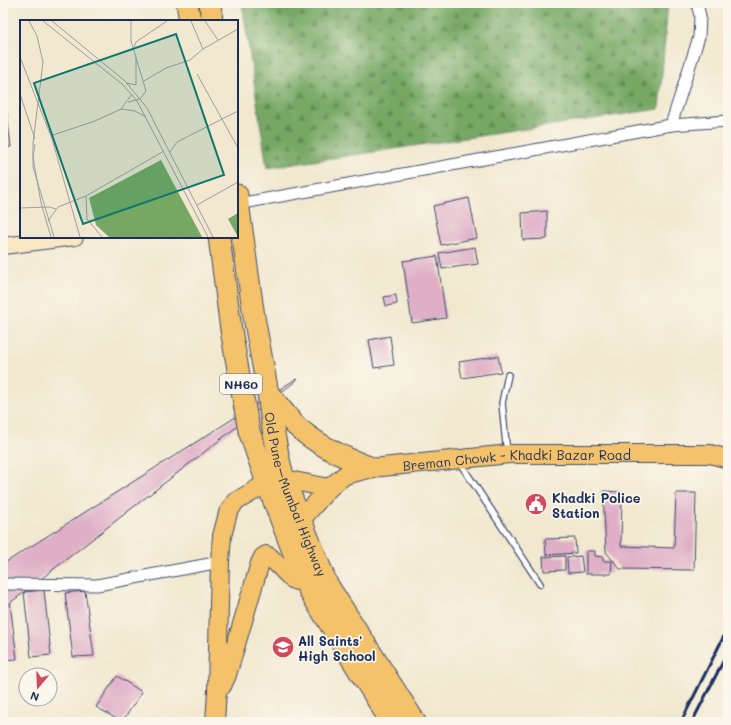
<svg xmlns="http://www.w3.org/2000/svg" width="731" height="725" font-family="Mali,sans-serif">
	<defs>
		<pattern id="forest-firs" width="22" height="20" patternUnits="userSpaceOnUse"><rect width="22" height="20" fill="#76a863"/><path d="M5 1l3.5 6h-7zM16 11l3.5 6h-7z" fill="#608955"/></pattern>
	</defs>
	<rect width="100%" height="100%" fill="#fbf7ec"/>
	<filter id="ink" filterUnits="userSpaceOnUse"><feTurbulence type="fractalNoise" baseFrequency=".025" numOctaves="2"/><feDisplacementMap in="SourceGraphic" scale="8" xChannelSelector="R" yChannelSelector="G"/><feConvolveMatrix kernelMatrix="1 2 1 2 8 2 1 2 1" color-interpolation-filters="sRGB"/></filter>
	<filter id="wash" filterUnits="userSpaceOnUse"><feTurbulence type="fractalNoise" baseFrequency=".012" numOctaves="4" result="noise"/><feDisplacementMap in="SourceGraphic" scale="16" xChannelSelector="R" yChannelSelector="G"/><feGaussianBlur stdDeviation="0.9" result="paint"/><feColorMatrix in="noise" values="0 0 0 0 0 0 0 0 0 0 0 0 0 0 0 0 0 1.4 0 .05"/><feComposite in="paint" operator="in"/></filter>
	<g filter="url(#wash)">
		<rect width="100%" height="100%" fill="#f2e8cf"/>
		<!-- forest -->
		<path fill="url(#forest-firs)" stroke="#486c60" d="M242,3h426l-9,106 -392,59z"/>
		<g id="blocks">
			<!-- building -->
			<g fill="#dfafc6">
				<path d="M3,107h3l5,40 -8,1z"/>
				<path d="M469,198l8,40 -36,7 -8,-39z"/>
				<path d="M547,211v28l-24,1 -1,-27z"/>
				<path d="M475,247l3,17 -36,5 -3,-16z"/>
				<path d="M437,256l9,62 -34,5 -9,-62z"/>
				<path d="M396,295l1,9 -11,2 -2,-9z"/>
				<path d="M390,336l4,29 -20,3 -5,-28z"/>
				<path d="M498,356l3,16 -39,6 -3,-16z"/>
				<path d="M296,379l1,1 -287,223 7,56 -14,1v-96z"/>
				<path d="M603,491l19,1 -1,54 53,2 2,-55h20l-2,77 -74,-1 -14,-17z"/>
				<path d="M575,538l1,15 -30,2 -1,-16z"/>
				<path d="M586,551h9v5l8,1v4h9l-1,13h-25z"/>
				<path d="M565,556v14l-21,1 -1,-14z"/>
				<path d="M581,556l2,16 -15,1 -1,-16z"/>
				<path d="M44,590l7,65 -20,2 -7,-65z"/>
				<path d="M85,591l9,65 -21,1 -8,-64z"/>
				<path d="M117,676l25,16 -20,30 -26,-15z"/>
			</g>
		</g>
	</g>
	<g filter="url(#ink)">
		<use href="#blocks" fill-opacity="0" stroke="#3b4b6f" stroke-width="1"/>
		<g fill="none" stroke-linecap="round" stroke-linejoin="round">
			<!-- primary-tunnel -->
			<path stroke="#c7c3b8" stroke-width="18" stroke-dasharray="18 9" stroke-linecap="butt" d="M724,448h4"/>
			<!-- lane casing -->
			<g stroke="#3b4b6f" stroke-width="8">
				<g id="lane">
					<path d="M508,375l-6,28 4,41 3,8"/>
					<path d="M460,463l80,121"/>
				</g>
			</g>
			<!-- street casing -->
			<g stroke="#3b4b6f" stroke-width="13">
				<g id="street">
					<path d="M671,125l28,-88 1,-21 -3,-13"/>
					<path d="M238,204l433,-79 57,-4"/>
					<path d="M3,584l94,1 123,-23"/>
				</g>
			</g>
			<!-- secondary casing -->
			<g stroke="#3b4b6f" stroke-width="18">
				<path id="secondary" d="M3,246l72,-9"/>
			</g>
			<!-- primary casing -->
			<g stroke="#3b4b6f" stroke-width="20">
				<g id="primary">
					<path id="s1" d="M290,524l11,-4 28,-32 16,-13 27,-7 138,-14h200l15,4"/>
					<path d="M222,686l5,-11 33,-112 3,-6 3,-2 4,2 22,22c8,5 16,0 25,-3"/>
					<path d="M215,722l2,-31 3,-129 2,-26 6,-23 7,-11 32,-19 17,-4 45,9"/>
				</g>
			</g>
			<!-- highway casing -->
			<g stroke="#3b4b6f" stroke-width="23">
				<g id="highway">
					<path d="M187,3l3,18"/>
					<path d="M210,3l2,18"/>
					<path id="s2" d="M237,195l17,122 14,76 4,31 8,40 4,15 43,105 88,138"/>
					<path d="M219,237l12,93 18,101 18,52 30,79 13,30 81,130"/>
					<path d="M268,393c9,10 17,21 26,31 22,21 50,34 78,44"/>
				</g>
			</g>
			<!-- lane -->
			<use href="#lane" stroke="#fff" stroke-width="5.5"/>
			<!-- street -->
			<use href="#street" stroke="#fff" stroke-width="11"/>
			<!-- secondary -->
			<use href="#secondary" stroke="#fae7c3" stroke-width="16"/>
			<!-- primary -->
			<use href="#primary" stroke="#f3c26a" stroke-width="18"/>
			<!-- highway -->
			<use href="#highway" stroke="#f3c26a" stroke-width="21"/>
			<!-- rail -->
			<g stroke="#1b2f5e" stroke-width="3">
				<path d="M681,722l47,-94"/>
				<path d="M692,722l36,-70"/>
			</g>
		</g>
	</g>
	<!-- icons -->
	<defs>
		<g id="civic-disc" transform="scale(1.15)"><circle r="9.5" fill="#d1495b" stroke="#fbf7ec"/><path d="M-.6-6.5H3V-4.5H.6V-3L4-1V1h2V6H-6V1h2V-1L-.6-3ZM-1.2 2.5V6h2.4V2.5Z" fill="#fff"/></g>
		<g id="school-disc" transform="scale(1.15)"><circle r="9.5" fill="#d1495b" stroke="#fbf7ec"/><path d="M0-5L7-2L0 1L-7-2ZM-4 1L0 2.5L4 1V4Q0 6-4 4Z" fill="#fff"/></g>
	</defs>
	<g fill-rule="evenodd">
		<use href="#civic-disc" x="536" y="504"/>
		<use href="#school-disc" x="283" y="647"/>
	</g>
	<g text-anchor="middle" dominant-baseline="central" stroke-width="3.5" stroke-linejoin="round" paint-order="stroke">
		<!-- shield labels -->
		<rect fill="#fbf7ec" stroke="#5e6b89" stroke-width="1" x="220" y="374" width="42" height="20" rx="3"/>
		<g font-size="12" font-weight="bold" fill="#1b2f5e">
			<text x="241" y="384">NH60</text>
		</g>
		<!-- street labels -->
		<g font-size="13" fill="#1b2f5e" stroke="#fbf7ec">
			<text stroke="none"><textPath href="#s1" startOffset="248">Breman Chowk - Khadki Bazar Road</textPath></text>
			<text stroke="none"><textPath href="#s2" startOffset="306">Old Pune–Mumbai Highway</textPath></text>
		</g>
		<!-- poi labels -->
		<g font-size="13" font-weight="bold" fill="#1b2f5e" stroke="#fbf7ec" text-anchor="start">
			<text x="552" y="497">Khadki Police<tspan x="552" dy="15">Station</tspan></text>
			<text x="298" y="640">All Saints'<tspan x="298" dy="15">High School</tspan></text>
		</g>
	</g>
	<!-- overview -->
	<g transform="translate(20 20)">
		<rect width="218" height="218" fill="#f2e8cf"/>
		<path d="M141,140l41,77h-93l-13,-12 -7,-27zM218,193v24l-10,-18z" fill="#76a863"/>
		<path fill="none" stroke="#9c9ea2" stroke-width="1" d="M9,1l8,15 6,26 -10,81v24l21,70M23,1l79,63 15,17 71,136M32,1l73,60 22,27 66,129M171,1l12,28M185,1l13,19M114,27l2,-5 31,-21M0,37l32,82 28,98M177,54l41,74M124,61l22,-13 24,-8 13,-11 35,-20M106,63l10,2v-28M0,74l15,45M108,82l12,-3 6,-8 -15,-50v-20M101,89l14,2 11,6M33,115l42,-14 26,-12 11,-15M15,124l-2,13 8,46 10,34M150,132l7,-10 61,-31M66,176l1,23 15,18M177,185l41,-23M0,188l29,-1 7,2M28,201l10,-14 28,-11 78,-45"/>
		<path fill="#0f766e" fill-opacity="0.15" stroke="#0f766e" stroke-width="2" d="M156,14l48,141 -141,49 -49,-141z"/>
		<rect width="218" height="218" fill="none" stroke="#1b2f5e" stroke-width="2"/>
	</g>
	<!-- margin -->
	<rect width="731" height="725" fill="none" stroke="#fbf7ec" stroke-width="16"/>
	<!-- north arrow -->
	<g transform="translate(38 687) rotate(199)"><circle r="19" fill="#fbf7ec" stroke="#a1a7b3"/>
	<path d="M0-3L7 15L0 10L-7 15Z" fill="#d1495b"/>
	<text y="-6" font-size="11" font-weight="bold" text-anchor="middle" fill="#1b2f5e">N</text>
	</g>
</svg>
